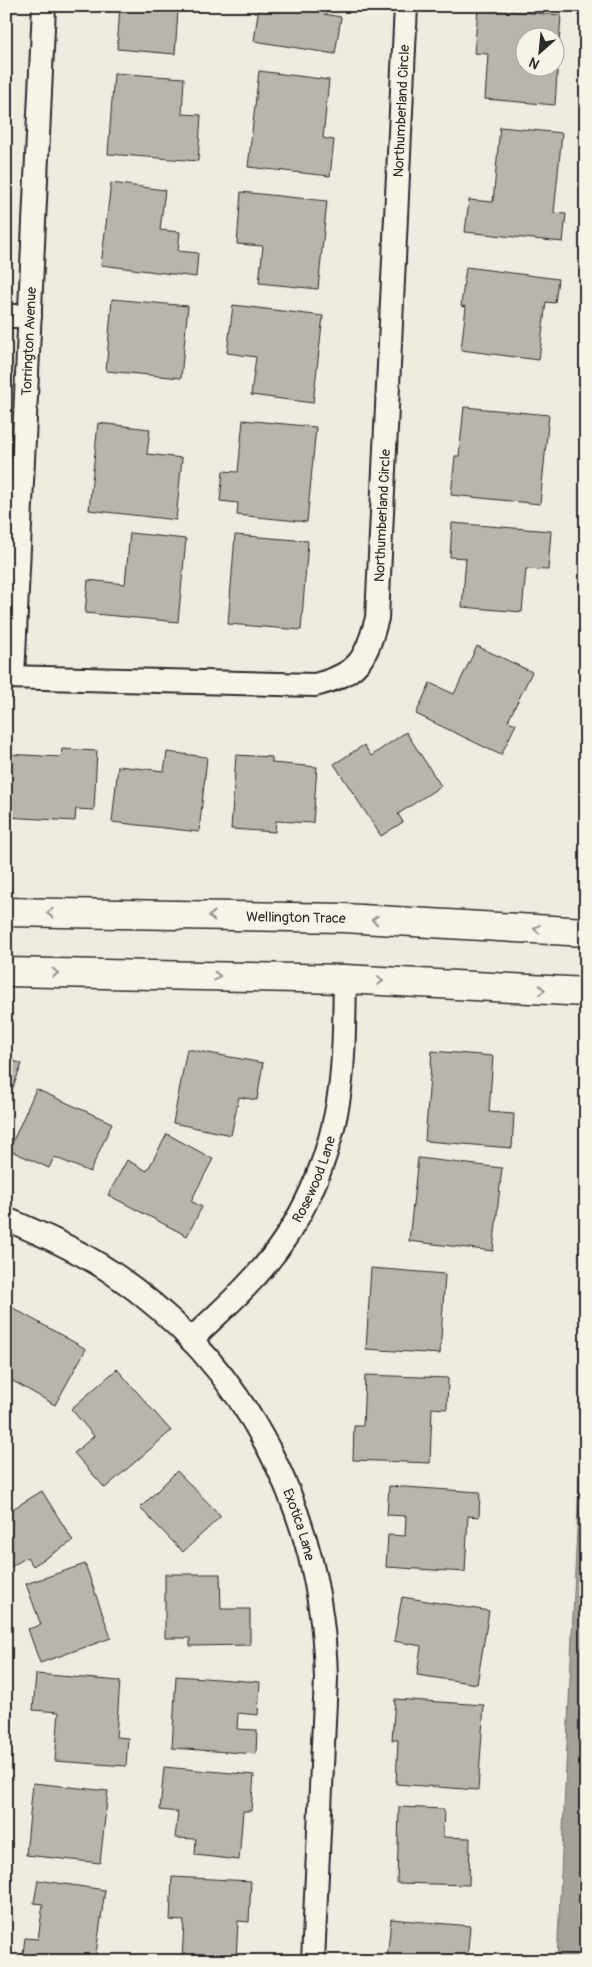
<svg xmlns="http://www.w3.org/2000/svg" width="592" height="1967" font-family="Pangolin,sans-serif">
	<rect width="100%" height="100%" fill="#efebe0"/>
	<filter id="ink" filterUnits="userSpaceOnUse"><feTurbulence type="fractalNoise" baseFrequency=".02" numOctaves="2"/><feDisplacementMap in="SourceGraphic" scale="10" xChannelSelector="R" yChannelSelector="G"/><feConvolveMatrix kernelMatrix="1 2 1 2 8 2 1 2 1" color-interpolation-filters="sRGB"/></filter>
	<g filter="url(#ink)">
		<!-- water -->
		<path fill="#a4a29a" stroke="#74726e" d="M586,1333v628h-29z"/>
		<!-- building -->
		<g fill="#b8b5ae" stroke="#2b2b2b" fill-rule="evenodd">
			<path d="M120,6h74v6l-16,-2 -3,44 -58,-5z"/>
			<path d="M259,6h66l-1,8 17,3 -6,37 -81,-13z"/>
			<path d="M478,9l83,6 -6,90 -70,-6 3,-45 -14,-1zM524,38h30v30h-30z"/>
			<path d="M259,71l70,9 -6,58 11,2 -4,36 -82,-9z"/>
			<path d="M114,73l70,5 -2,36 19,1 -3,46 -90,-7z"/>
			<path d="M500,127l62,6 -8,80 12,1 -3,28 -98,-10 4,-32 24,2z"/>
			<path d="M111,183l54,7 -5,40 20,2 -2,19 20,2 -2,24 -95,-12z"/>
			<path d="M241,192l86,9 -9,88 -59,-6 4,-37 -26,-2z"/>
			<path d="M466,267l92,12 -3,24 -9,-1 -7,58 -78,-10 5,-43 -5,-1z"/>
			<path d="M112,299l76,7 -7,72 -75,-7z"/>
			<path d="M233,305l90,11 -10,87 -62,-8 5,-38 -29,-4z"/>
			<path d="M464,407l85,8 -9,89 -89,-9 4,-39h4z"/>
			<path d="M243,420l73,7 -9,95 -70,-7 1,-12 -18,-2 3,-30 15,1z"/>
			<path d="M98,423l52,6 -3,25 35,4 -6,62 -87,-10z"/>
			<path d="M452,523l99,8 -3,39 -22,-1 -4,43 -60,-5 4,-49 -16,-1z"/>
			<path d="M130,533l56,6 -8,83 -93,-9 3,-33 37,4z"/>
			<path d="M235,535l73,6 -7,89 -73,-6z"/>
			<path d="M477,646l55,26 -24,49 8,3 -15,31 -85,-41 14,-31 24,11z"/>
			<path d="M406,732l35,54 -43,28 5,8 -22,14 -47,-72 30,-19 7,11z"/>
			<path d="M62,749l35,2 -3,59 -18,-1 -1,12 -69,-4v-63l55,3z"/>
			<path d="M167,752l40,5 -8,75 -87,-10 6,-56 46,5z"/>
			<path d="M236,755l36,2v6l45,4 -4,56 -37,-2 -1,11 -44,-3z"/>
			<path d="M187,1049l76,14 -6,37 -18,-3 -8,38 -58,-12z"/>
			<path d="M432,1051l61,5 -4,56 25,2 -2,34 -87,-7z"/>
			<path d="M6,1058l16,6 -16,41z"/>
			<path d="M36,1089l76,34 -22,49 -36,-15 -5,11 -40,-18z"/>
			<path d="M167,1134l46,25 -22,42 11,6 -15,29 -79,-41 19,-35 20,11z"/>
			<path d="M418,1158l84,10 -9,83 -84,-10z"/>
			<path d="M371,1268l74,6 -5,80 -74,-5z"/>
			<path d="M13,1308l73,41 -31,56 -49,-28v-56z"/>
			<path d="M117,1369l54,62 -66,57 -31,-35 20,-17 -23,-27z"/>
			<path d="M365,1375l83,3 -1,31 -15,-1 -2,55 -77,-3 1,-34h9z"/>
			<path d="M177,1471l44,45 -38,36 -43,-44z"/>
			<path d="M389,1486l91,6 -1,25 -11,-1 -3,56 -79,-5 2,-32 17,1 1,-20 -19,-1z"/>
			<path d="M42,1491l31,50 -40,25 -6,-9 -21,13v-57z"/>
			<path d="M85,1564l26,74 -71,25 -12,-34 13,-4 -15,-41z"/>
			<path d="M165,1574h55l1,35h29v36l-60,1v-8h-25z"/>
			<path d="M402,1597l87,14 -12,73 -60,-9 4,-29 -27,-5z"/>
			<path d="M36,1674l84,7 -4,56 12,1 -2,28 -71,-5 4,-49 -26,-2z"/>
			<path d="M176,1676l84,6 -2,33 -20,-2 -1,16 20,1 -1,24 -84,-6z"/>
			<path d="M395,1699l89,6 -6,85 -82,-6 2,-44h-6z"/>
			<path d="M164,1767l90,8 -3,36h-8l-4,49 -44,-5 1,-16 -21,-1 3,-26 -18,-2z"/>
			<path d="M33,1783l75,8 -8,72 -74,-8z"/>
			<path d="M399,1807l45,2 -1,28 27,1 -1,47 -72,-2z"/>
			<path d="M172,1877l79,4 -2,41 -11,-1 -2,40h-54l2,-40 -14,-1z"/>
			<path d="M38,1880l67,10 -10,71h-73l3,-23 13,1 5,-35 -9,-1z"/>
			<path d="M391,1919l79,7 -3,35h-80z"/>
		</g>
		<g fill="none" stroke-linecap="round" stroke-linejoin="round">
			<!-- street casing -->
			<g stroke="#2b2b2b" stroke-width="26">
				<g id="street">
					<path d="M6,316h24"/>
					<path id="s1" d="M6,677l309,8c43,-11 51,-25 62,-67l29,-612"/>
					<path id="s2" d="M13,677l31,-671"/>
					<path id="s3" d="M6,1219c36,15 72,31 105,53 137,93 212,243 215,407l-13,282"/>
					<path id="s4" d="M191,1340c21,-21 43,-40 62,-61 49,-52 78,-121 87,-190 5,-36 4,-74 5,-110"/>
				</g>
			</g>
			<!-- secondary casing -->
			<g stroke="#2b2b2b" stroke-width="31">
				<g id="secondary">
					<path id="s5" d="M6,912l338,6 242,14"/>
					<path d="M6,972l339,7 241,13"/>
				</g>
			</g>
			<!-- street -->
			<use href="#street" stroke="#f7f3e8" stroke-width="22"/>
			<!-- secondary -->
			<use href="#secondary" stroke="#f7f3e8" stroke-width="28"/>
		</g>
		<!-- one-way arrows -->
		<defs><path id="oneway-chevron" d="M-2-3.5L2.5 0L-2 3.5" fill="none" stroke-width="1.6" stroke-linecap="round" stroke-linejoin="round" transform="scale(1.25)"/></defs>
		<g stroke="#918f8a">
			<use href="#oneway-chevron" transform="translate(50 913) rotate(-179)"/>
			<use href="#oneway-chevron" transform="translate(212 916) rotate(-179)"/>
			<use href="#oneway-chevron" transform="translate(375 920) rotate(-177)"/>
			<use href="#oneway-chevron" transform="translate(537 929) rotate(-177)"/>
			<use href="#oneway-chevron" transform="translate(55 973) rotate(1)"/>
			<use href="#oneway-chevron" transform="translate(217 976) rotate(1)"/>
			<use href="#oneway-chevron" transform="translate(380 981) rotate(3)"/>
			<use href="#oneway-chevron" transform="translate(542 990) rotate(3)"/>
		</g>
	</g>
	<g text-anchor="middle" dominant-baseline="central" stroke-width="4.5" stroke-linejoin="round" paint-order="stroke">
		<!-- street labels -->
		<g font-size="14" fill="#2b2b2b" stroke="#f7f3e8">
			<text stroke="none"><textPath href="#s1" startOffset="915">Northumberland Circle</textPath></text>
			<text stroke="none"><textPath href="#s2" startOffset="336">Torrington Avenue</textPath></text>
			<text stroke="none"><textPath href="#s1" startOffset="510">Northumberland Circle</textPath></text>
			<text stroke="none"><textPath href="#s5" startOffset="290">Wellington Trace</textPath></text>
			<text stroke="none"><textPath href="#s4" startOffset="205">Rosewood Lane</textPath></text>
			<text stroke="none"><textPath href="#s3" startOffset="439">Exotica Lane</textPath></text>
		</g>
	</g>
	<!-- margin -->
	<rect width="592" height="1967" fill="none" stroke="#f7f3e8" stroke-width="25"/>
	<rect x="12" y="12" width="567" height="1942" fill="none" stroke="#2b2b2b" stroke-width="2" filter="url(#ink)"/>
	<!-- north arrow -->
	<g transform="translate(540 52) rotate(207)"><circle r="24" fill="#f7f3e8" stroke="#a5a39c"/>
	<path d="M0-4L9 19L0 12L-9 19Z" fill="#2b2b2b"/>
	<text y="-8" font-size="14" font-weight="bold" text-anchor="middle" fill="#2b2b2b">N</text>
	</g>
</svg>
